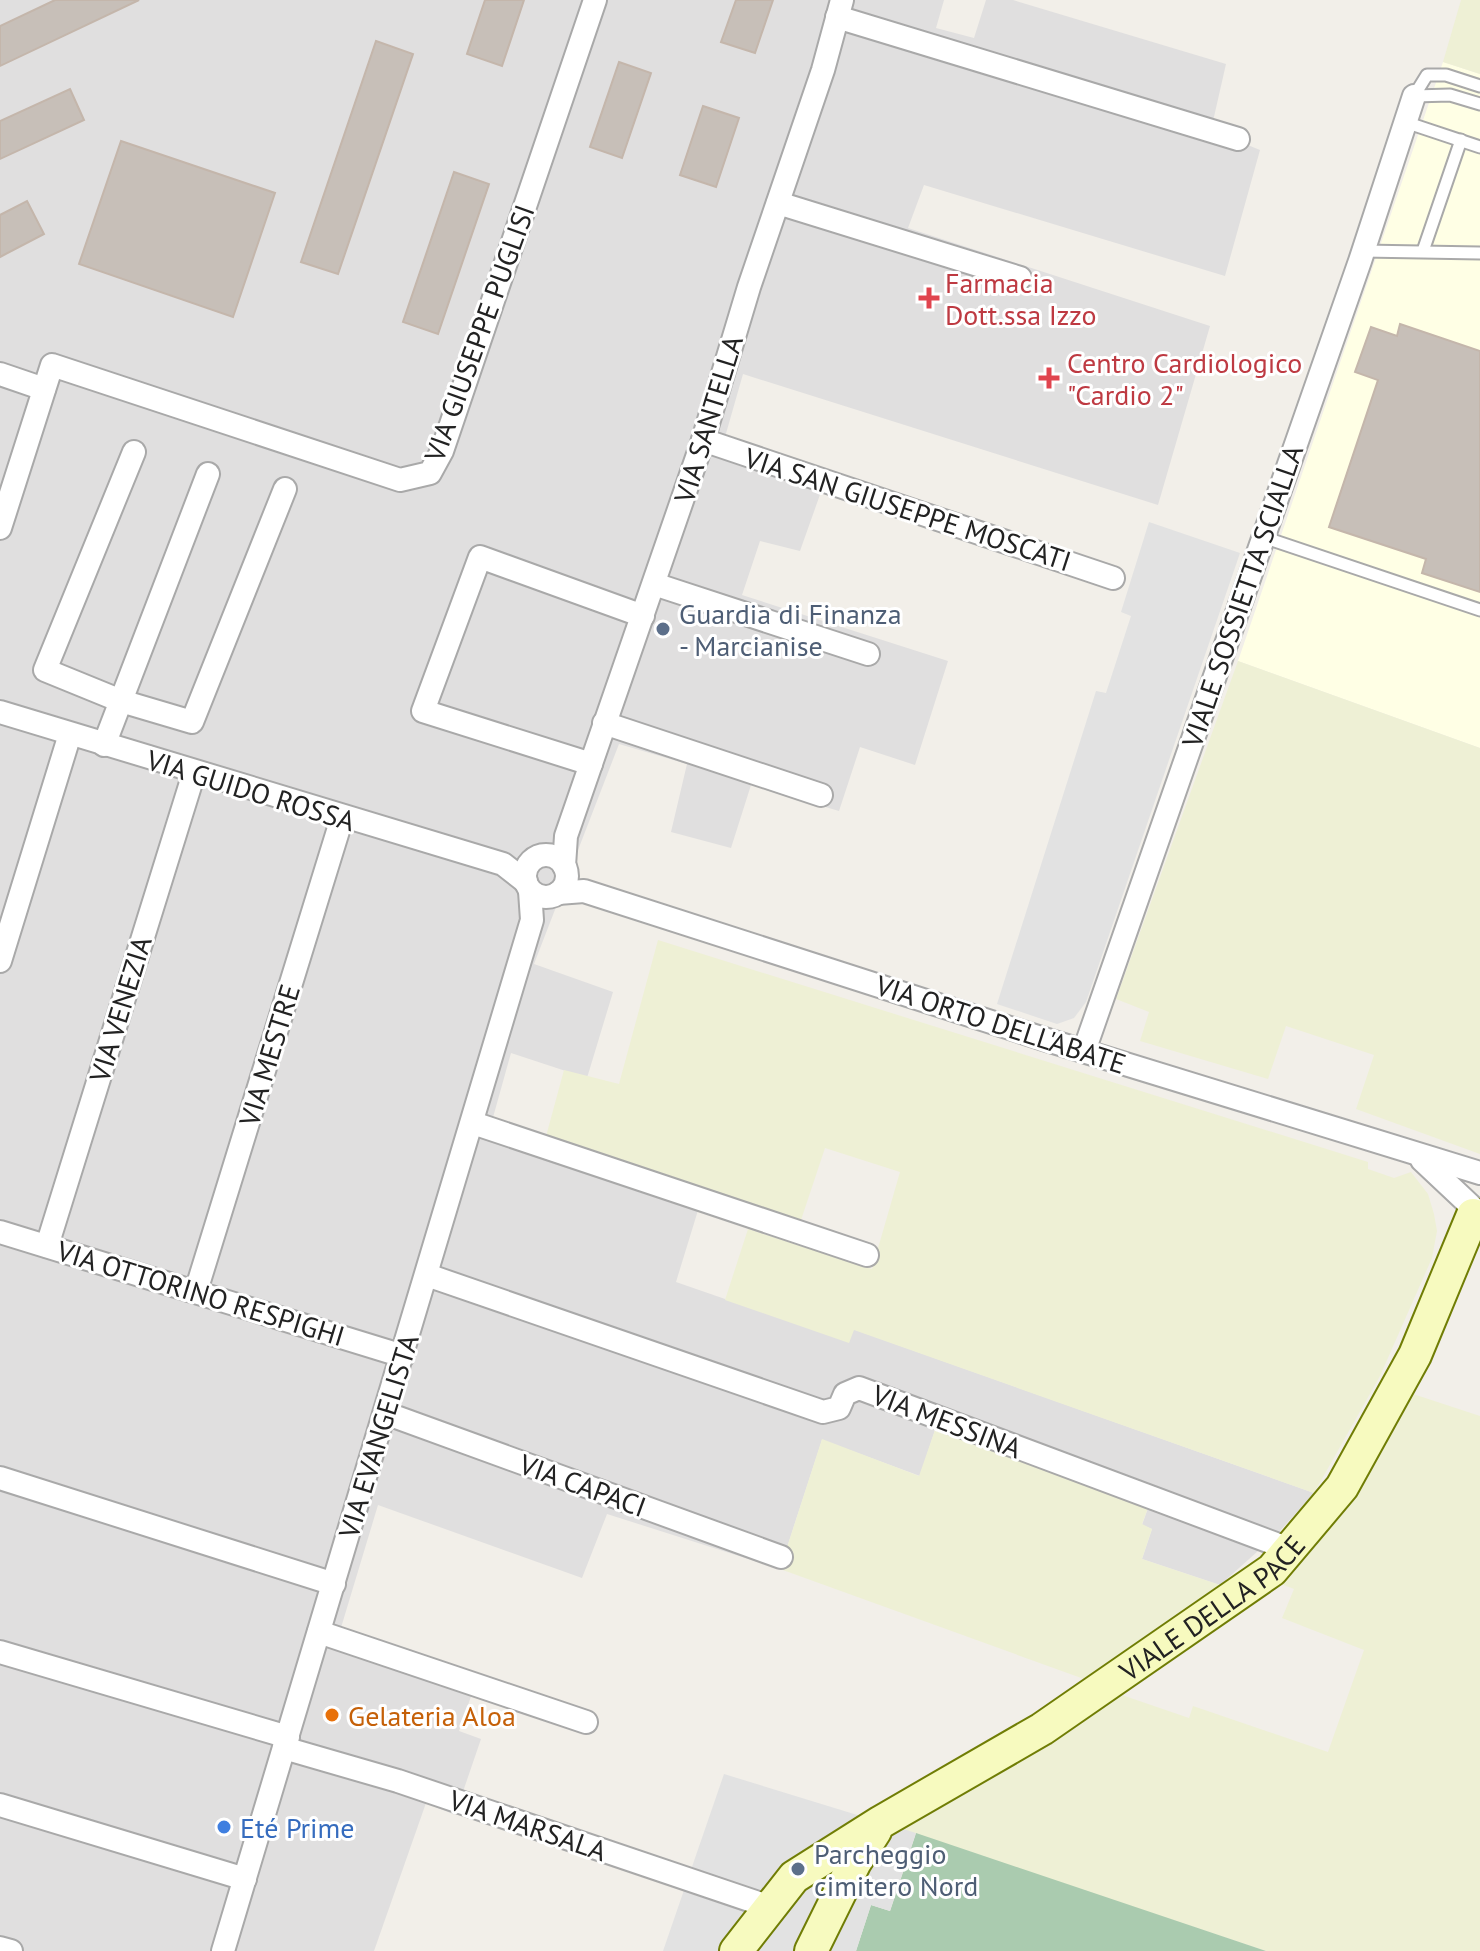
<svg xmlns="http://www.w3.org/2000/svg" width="1480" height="1951" font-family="'PT Sans',sans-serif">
	<rect width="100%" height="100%" fill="#f2efe9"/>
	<!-- residential -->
	<path fill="#e0dfdf" d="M0,0h944l-8,28 38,10 12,-38h27l213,64 -15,66 49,20 -35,126 -301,-91 -16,43 302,98 -52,179 -415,-131 -18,63 103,35 -28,79 -40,-10 -18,54 206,66 -33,104 -55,-18 -21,64 -88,-26 -20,63 -60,-16 16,-68 -68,-20 -85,220 79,28 -26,86 -76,-25 -19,68 211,73 -27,88 173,60 4,-13 461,164 -36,40 -58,52 -78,-26 10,-30 -10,-4 6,-17 -213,-78 -15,46 -98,-36 -42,129 -173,-55 -25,64 -204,-73 -38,126 137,48 -18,52 22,8 -26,76 -29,-12 -52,148h-374z"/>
	<!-- education -->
	<path fill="#ffffe5" d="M1443,62l37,12v674l-242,-87z"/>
	<!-- farmland -->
	<g fill="#eef0d5">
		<path d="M1461,0h19v74l-37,-12z"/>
		<path d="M1238,661l242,87v406l-124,-45 18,-54 -88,-29 -18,53 -128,-38 9,-29 -33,-13z"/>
		<path d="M658,940l710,222v7l26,9 17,-6 17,22 6,20 3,17 -5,27 -52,118 -66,117 -460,-163 -5,13 -124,-43 23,-71 124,40 28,-97 -75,-24 -25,75 -255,-83 19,-70 55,14z"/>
		<path d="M1410,1393l70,23v535h-214l-366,-121 219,-136 70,24 4,-12 135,46 36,-102 -82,-32 12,-29 -13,-5 24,-25 62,-83z"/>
		<path d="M935,1430l213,78 -6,16 10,5 -10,30 78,26 -39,31 -97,63 -304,-110 42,-130 97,37z"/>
	</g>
	<!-- cemetery -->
	<path fill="#aacbaf" d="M916,1833l350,118h-410l15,-46 19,6z"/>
	<!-- parking -->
	<g fill="#e2e2e2">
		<path d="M1149,522l91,31 -154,449 -12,16 -17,6 -60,-20 99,-313 10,2 25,-77 -10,-4z"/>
		<path d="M724,1774l192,59 -26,78 -19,-6 -15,46h-193z"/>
	</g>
	<!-- building -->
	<g fill="#c7bfb8" stroke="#c4b6ab" stroke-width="2">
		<path d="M55,0h84l-139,66v-40z"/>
		<path d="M485,0h39l-22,66 -35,-12z"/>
		<path d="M736,0h37l-18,53 -34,-11z"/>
		<path d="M376,41l37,13 -75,220 -37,-12z"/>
		<path d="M619,62l32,11 -29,85 -32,-11z"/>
		<path d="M70,89l14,31 -84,39v-38z"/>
		<path d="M703,106l36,12 -23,69 -36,-12z"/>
		<path d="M121,141l154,52 -42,124 -154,-53z"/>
		<path d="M454,172l35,12 -51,150 -35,-12z"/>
		<path d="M27,201l17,33 -44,23v-42z"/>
		<path d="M1400,324l80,27v241l-58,-19 4,-14 -97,-32 49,-147 -23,-8 16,-45 26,9z"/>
	</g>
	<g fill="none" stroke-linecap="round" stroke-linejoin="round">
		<!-- lane casing -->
		<g stroke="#a9a9a9" stroke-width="15">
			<g id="lane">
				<path d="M1480,86l-34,-11h-19l-13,21 36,-1 30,9"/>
				<path d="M1405,122l75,25"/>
				<path d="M1363,251l117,2"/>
				<path d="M1423,251l38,-111"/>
				<path d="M1263,537l217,73"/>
			</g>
		</g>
		<!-- street casing -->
		<g stroke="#a9a9a9" stroke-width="26">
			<g id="street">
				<path d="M837,17l401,122"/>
				<path d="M778,203l242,75"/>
				<path d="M0,374l44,15"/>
				<path d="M703,440l410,138"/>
				<path d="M134,452l-89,218 76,31 71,21 93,-233"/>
				<path d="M0,528l52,-163 348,115 30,-7 12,-22 153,-451"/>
				<path d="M654,584l214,70"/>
				<path d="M0,712l503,152 23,18"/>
				<path d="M604,723l217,72"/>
				<path d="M104,745l104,-271"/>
				<path d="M591,764l-168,-53 57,-154 163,59"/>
				<circle cx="546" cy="876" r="21"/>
				<path d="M564,866l2,-30 137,-396 46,-153 74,-217 19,-70"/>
				<path d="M558,893l26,-2 460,148 436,134"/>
				<path d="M0,961l70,-227"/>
				<path d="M1084,1051l276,-790 54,-165"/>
				<path d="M473,1123l394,132"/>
				<path d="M1422,1160l50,47"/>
				<path d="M0,1232l403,124"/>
				<path d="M47,1246l147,-473"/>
				<path d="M427,1275l396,137 16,-4 6,-14 14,-6 433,162"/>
				<path d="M196,1291l146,-473"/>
				<path d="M385,1413l396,144"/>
				<path d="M0,1478l334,106"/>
				<path d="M319,1632l267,90"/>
				<path d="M0,1652l288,85"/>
				<path d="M284,1748l114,33 372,126"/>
				<path d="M0,1805l245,74"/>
				<path d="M0,1948l11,3"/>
				<path d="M223,1951l309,-1031 -2,-29"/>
			</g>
		</g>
		<!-- secondary casing -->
		<g stroke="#707d05" stroke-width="36">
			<g id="secondary">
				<path id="s1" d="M736,1951l58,-74 87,-55 161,-93 230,-159 70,-83 73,-132 58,-140"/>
				<path d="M811,1951l44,-89 20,-31"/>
			</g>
		</g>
		<!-- lane -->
		<use href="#lane" stroke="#fff" stroke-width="11"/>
		<!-- street -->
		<use href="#street" stroke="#fff" stroke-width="22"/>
		<!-- secondary -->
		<use href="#secondary" stroke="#f7fabf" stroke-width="32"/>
	</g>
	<!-- markers -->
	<g fill="#e0444e" stroke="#fff" stroke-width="3">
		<path d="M925 286h8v8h8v8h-8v8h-8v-8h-8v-8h8z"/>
		<path d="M1045 366h8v8h8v8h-8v8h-8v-8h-8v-8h8z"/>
	</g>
	<g fill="#5c6f8a" stroke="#fff" stroke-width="3">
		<circle cx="663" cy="629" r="8"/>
		<circle cx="798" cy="1869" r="8"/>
	</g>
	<circle fill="#e8710a" stroke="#fff" stroke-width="3" cx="332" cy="1715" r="8"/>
	<circle fill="#3f7fe0" stroke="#fff" stroke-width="3" cx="224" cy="1827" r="8"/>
	<g text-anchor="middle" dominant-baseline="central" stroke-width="6" stroke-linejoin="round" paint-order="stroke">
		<!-- health labels -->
		<g font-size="28" fill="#be3a42" stroke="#fff" text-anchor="start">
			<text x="945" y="282">Farmacia<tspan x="945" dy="32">Dott.ssa Izzo</tspan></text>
			<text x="1067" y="362">Centro Cardiologico<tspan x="1067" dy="32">"Cardio 2"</tspan></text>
		</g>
		<!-- street labels -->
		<g font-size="28" fill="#222" stroke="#fff">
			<text transform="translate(479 333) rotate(-70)">VIA GIUSEPPE PUGLISI</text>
			<text transform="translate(708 419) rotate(-73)">VIA SANTELLA</text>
			<text transform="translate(908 509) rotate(18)">VIA SAN GIUSEPPE MOSCATI</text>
			<text transform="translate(1242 596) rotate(-71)">VIALE SOSSIETTA SCIALLA</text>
			<text transform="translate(251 790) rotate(17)">VIA GUIDO ROSSA</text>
			<text transform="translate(120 1009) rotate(-73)">VIA VENEZIA</text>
			<text transform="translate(1001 1024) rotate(18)">VIA ORTO DELL'ABATE</text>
			<text transform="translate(269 1055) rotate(-73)">VIA MESTRE</text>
			<text transform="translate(201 1293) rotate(17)">VIA OTTORINO RESPIGHI</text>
			<text transform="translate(947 1421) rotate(21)">VIA MESSINA</text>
			<text transform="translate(378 1436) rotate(-73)">VIA EVANGELISTA</text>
			<text transform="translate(583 1485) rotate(20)">VIA CAPACI</text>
			<text stroke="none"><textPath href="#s1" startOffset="592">VIALE DELLA PACE</textPath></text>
			<text transform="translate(528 1825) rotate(19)">VIA MARSALA</text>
		</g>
		<!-- service labels -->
		<g font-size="28" fill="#4e5e75" stroke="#fff" text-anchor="start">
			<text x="679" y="613">Guardia di Finanza<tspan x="679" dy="32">- Marcianise</tspan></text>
			<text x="814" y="1853">Parcheggio<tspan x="814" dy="32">cimitero Nord</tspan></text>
		</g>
		<!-- food labels -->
		<g font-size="28" fill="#c56008" stroke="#fff" text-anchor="start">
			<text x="348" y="1715">Gelateria Aloa</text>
		</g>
		<!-- shop labels -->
		<g font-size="28" fill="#366cbe" stroke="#fff" text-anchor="start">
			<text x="240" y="1827">Eté Prime</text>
		</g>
	</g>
</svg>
